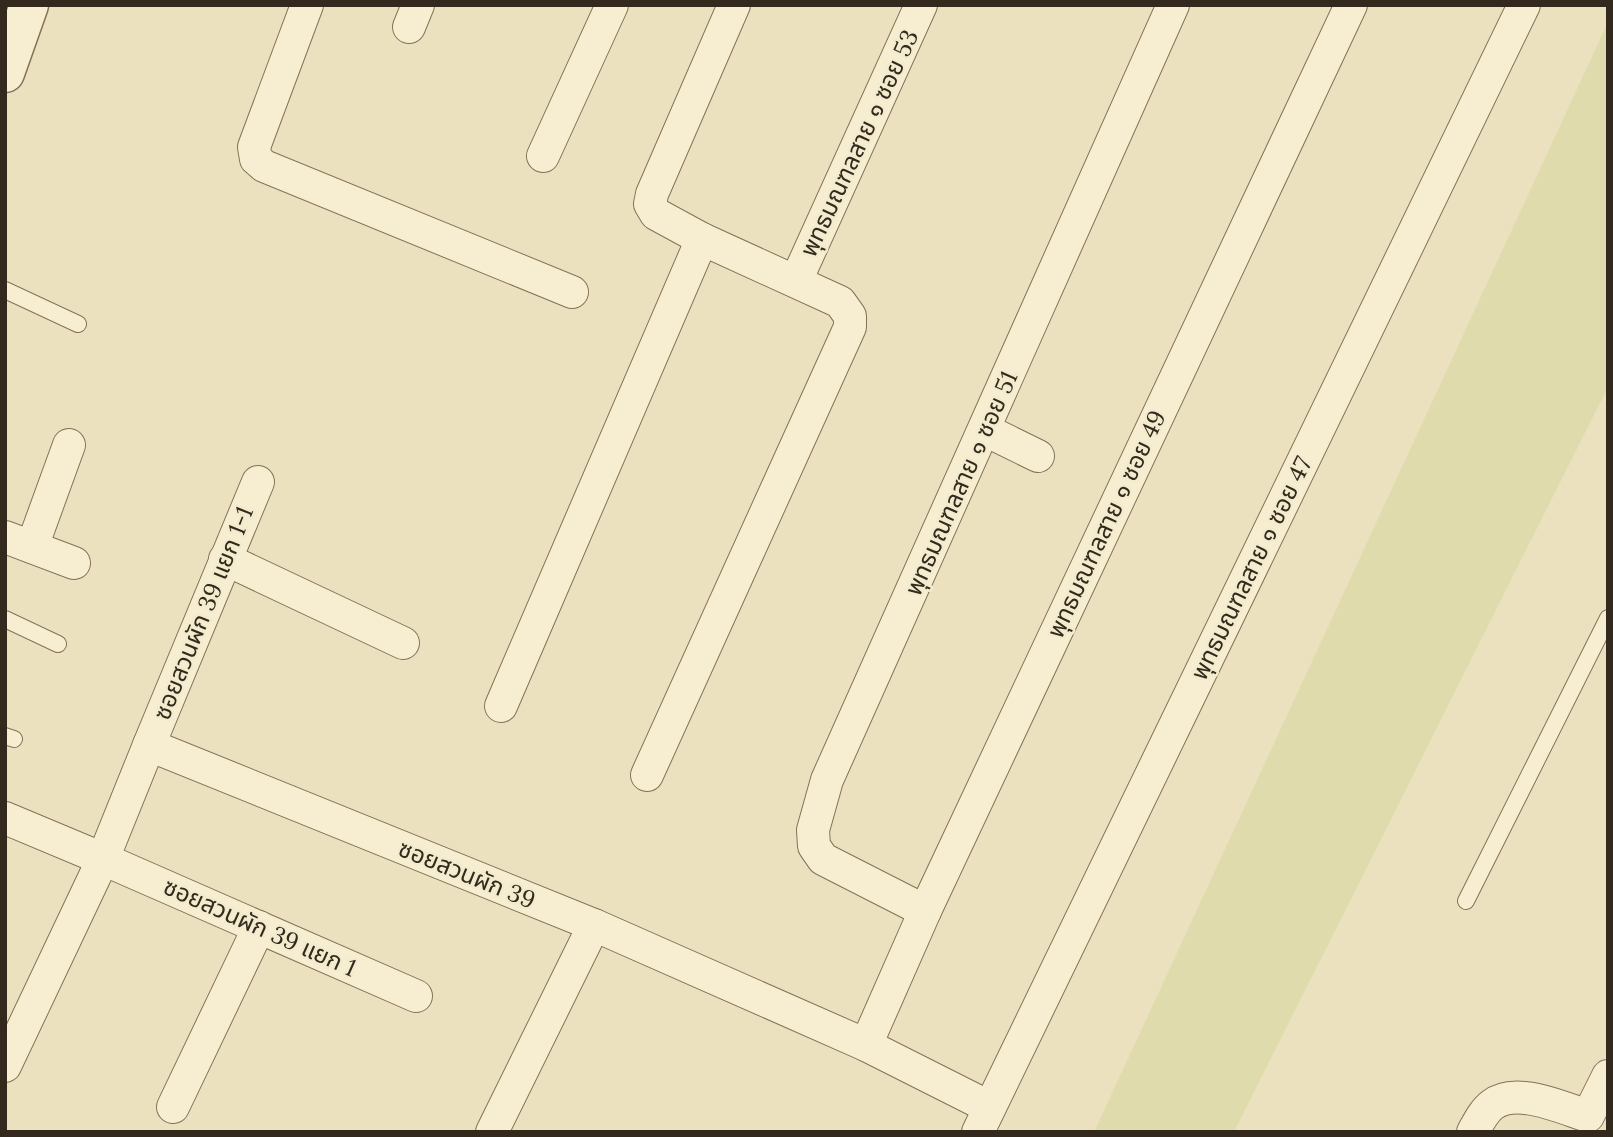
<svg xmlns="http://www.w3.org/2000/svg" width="1613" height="1137" font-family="Lora,'Noto Sans Thai',serif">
	<rect width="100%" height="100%" fill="#ebe1bf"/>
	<!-- farmland -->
	<path fill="#e0dbad" d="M1608,22v365l-374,745h-140z"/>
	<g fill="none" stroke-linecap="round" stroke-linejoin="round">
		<!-- service casing -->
		<g stroke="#837258" stroke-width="18">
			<g id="service">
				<path d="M5,290l73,34"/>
				<path d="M5,619l53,25"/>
				<path d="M5,736l9,3"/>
				<path d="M1466,901l142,-283"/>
			</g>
		</g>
		<!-- minor casing -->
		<g stroke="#837258" stroke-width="34">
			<g id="minor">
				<path d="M307,5l-53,142 2,12 8,7 308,126"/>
				<path d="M409,27l9,-22"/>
				<path d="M543,156l69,-151"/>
				<path d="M796,281l125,-276"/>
				<path d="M985,430l53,26"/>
				<path d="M5,537l69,26"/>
				<path d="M32,547l37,-102"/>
				<path d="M225,559l178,84"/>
				<path d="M501,706l201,-467"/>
				<path d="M149,745l109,-263"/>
				<path d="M647,775l203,-448v-11l-10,-14 -138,-63 -46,-25 -6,-10 2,-10 82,-189"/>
				<path d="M5,818l98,41 46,-114 445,180 272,120 123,62"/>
				<path d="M925,911l-102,-52 -9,-13 -1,-16 14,-50 346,-775"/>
				<path d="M866,1045l59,-134 426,-906"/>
				<path d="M5,1066l98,-207 313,137"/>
				<path d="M173,1107l86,-180"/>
				<path d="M492,1132l102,-207"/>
				<path d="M978,1132l546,-1127"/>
				<path d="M1473,1132c5,-9 11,-21 19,-27 24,-19 70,3 96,11l20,-40"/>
			</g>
		</g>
		<!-- tertiary casing -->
		<g stroke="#837258" stroke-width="41">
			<path id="tertiary" d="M5,73l24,-68"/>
		</g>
		<!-- service -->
		<use href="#service" stroke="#f7eed2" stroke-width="16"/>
		<!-- minor -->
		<use href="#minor" stroke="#f7eed2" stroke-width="32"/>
		<!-- tertiary -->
		<use href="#tertiary" stroke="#f7eed2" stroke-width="38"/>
	</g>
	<g text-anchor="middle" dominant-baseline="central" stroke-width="5" stroke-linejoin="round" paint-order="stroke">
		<!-- street labels -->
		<g font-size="24" fill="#33291c" stroke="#f3ebce">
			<text transform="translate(859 143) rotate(-65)">พุทธมณฑลสาย ๑ ซอย 53</text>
			<text transform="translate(961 483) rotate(-66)">พุทธมณฑลสาย ๑ ซอย 51</text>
			<text transform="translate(1106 524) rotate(-65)">พุทธมณฑลสาย ๑ ซอย 49</text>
			<text transform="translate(1251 568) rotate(-64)">พุทธมณฑลสาย ๑ ซอย 47</text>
			<text transform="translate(203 613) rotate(-68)">ซอยสวนผัก 39 แยก 1-1</text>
			<text transform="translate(467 874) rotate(22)">ซอยสวนผัก 39</text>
			<text transform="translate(260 927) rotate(24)">ซอยสวนผัก 39 แยก 1</text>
		</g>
	</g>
	<!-- border -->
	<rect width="1613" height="1137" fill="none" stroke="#33291c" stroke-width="14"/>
</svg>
